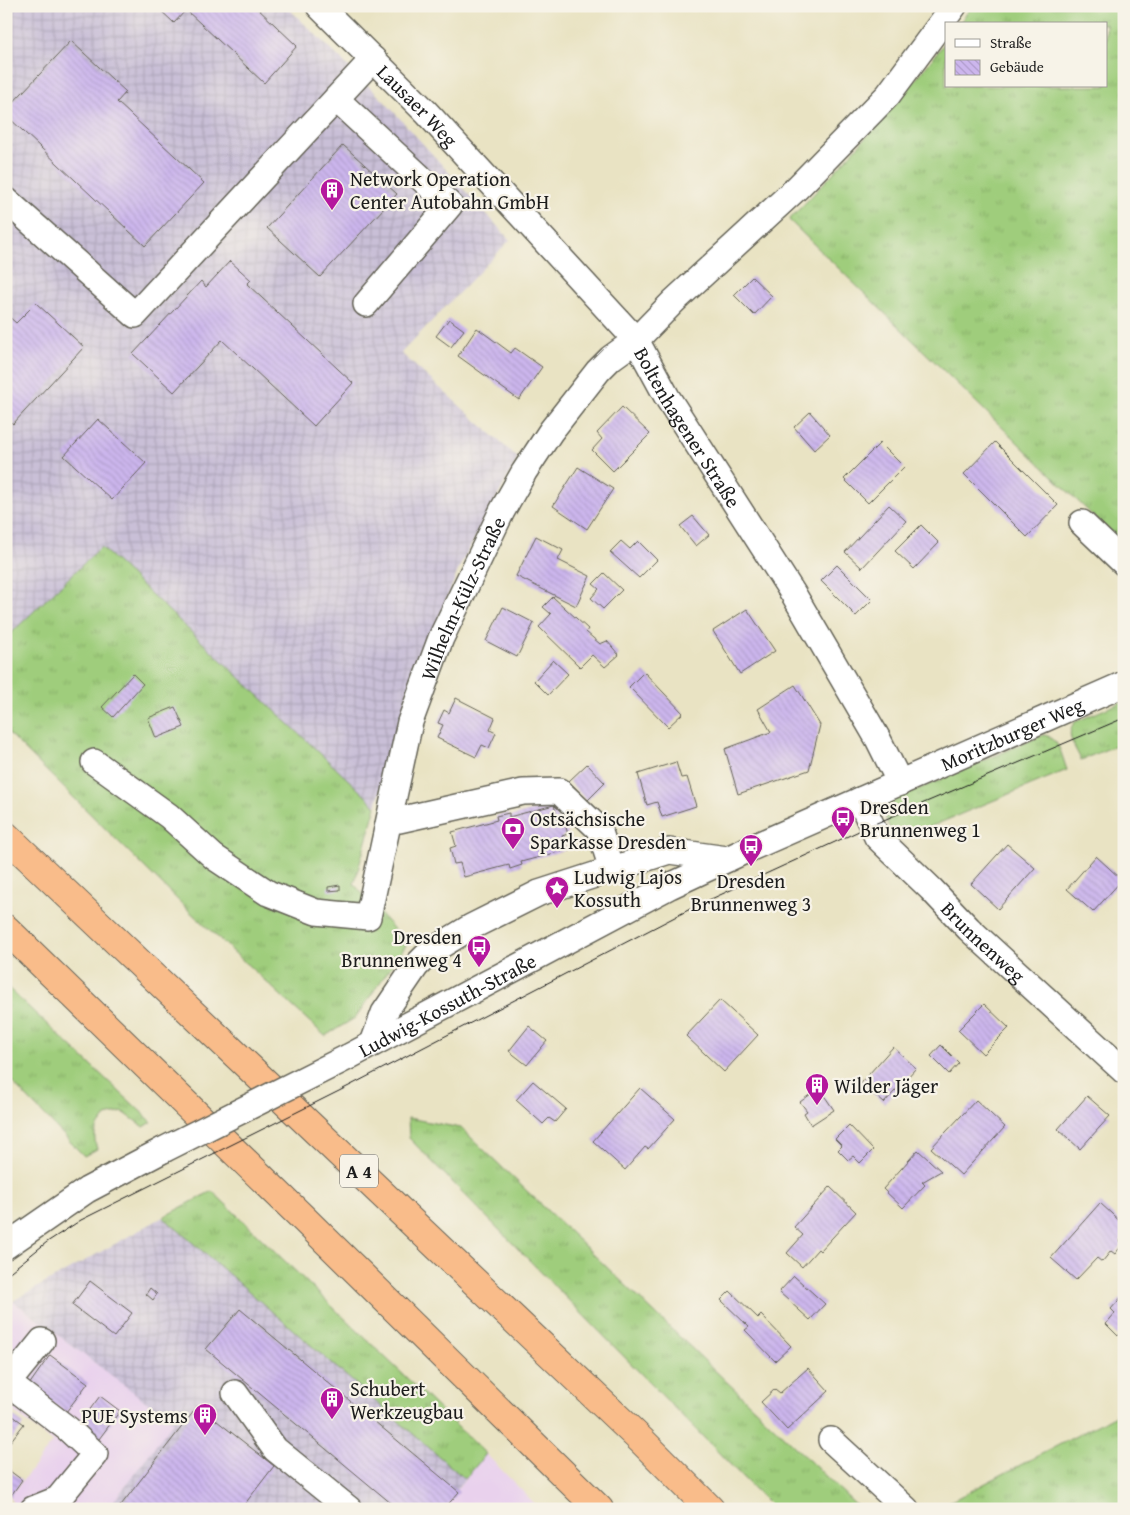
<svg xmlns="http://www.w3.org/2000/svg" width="1130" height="1515" font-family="'Gentium Book Plus',serif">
	<defs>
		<pattern id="industrial-grid" width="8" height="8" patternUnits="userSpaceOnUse" patternTransform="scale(1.25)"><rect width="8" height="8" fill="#c9bfd7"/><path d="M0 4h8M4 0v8" fill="none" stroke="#aca4b8"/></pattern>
		<pattern id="grass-tufts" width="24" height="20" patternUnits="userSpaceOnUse" patternTransform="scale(1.25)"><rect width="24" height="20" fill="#9fcd7b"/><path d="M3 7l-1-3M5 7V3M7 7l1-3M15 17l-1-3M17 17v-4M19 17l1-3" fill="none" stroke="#88af6a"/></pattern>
		<pattern id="building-back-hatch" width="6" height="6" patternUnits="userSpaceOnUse" patternTransform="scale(1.25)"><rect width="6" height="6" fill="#ccb6ed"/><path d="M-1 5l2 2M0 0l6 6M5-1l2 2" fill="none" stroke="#af9ccb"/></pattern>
	</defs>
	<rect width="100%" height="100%" fill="#f7f3e8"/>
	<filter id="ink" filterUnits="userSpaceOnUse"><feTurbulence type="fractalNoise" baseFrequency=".02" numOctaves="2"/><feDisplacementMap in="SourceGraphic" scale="10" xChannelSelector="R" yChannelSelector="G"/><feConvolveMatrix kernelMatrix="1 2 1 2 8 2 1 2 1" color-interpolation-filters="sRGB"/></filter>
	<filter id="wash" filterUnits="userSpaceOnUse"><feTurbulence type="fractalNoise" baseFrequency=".0096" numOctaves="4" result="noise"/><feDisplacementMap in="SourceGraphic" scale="20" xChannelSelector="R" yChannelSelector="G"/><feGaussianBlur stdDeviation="1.12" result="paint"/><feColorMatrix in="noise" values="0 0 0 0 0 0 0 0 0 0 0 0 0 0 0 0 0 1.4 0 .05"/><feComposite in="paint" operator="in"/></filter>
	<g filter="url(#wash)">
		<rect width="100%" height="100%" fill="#e9e3c3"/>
		<!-- built -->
		<g fill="#e9d1ed">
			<path d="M13,1301l161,121 -66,87h-93l-5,-12 43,-55 -47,-36v-98z"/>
			<path d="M486,1454l54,55h-99z"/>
		</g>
		<!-- industrial -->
		<g fill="url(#industrial-grid)">
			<path d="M6,6h280l99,96 125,138 -109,113 117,105 -58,108 -52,128 -32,112 -275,-259 -95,91z"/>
			<path d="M163,1217l302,262 -24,30h-333l65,-87 -160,-121z"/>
		</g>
		<!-- grass -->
		<g fill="url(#grass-tufts)" stroke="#5e744c">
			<path d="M972,6h152v540l-335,-326c55,-58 109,-115 157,-179v45h160v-62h-147z"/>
			<path d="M101,547l275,259 -22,78 53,60 -52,74 -30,18 -138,-127 -181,-178v-93z"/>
			<path d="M1124,701v41l-43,18c-6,-14 -17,-25 -6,-38z"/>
			<path d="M1043,735c16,1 19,22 24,35l-171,71c-5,-12 -18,-29 -7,-39z"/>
			<path d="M6,986l146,136 -8,5 -21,-15 -17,4c-10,13 -14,16 -9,33l-13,7 -78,-80z"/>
			<path d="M408,1118l53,10 399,381h-86l-365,-371z"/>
			<path d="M212,1191l274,263 -21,25 -302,-262z"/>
			<path d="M1124,1411v98h-188z"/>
		</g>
		<g id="blocks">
			<!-- building -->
			<g fill="url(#building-back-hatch)">
				<path d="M156,6h99l42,40 -33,37 -78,-73 -12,13z"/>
				<path d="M71,41l55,51 -9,10 87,81 -59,63 -139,-131v-5z"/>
				<path d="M343,145l54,49 -77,83 -53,-49z"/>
				<path d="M230,261l21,19 -4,4 106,99 -39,43 -92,-86 -48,52 -41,-38 68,-73 5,6z"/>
				<path d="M752,277l20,19 -18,19 -20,-20z"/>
				<path d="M36,303l48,44 -71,77 -7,-6v-104l10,9z"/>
				<path d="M449,319l15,11 -13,17 -15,-11z"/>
				<path d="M477,328l34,25 4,-5 27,19 -23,33 -61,-44z"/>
				<path d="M622,407l28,27 -37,37 -21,-21 10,-11 -5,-6z"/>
				<path d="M810,412l20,23 -16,15 -20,-23z"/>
				<path d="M98,419l48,44 -34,37 -48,-44z"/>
				<path d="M995,442l63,63 -31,32 -63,-63z"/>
				<path d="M880,443l24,24 -36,36 -24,-24z"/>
				<path d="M578,467l35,22 -26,40 -34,-23z"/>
				<path d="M889,505l17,16 -44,47 -17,-16z"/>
				<path d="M693,516l16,19 -13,11 -16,-20z"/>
				<path d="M921,525l18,18 -25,26 -19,-18z"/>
				<path d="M536,536l27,14 -5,10 32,16 -14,30 -60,-30z"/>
				<path d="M621,541l9,8 8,-8 19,19 -18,18 -29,-26z"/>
				<path d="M837,565l35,35 -16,16 -35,-35z"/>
				<path d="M604,573l18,17 -19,19 -12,-11 8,-9 -6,-5z"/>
				<path d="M553,597l35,32 -2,3 14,12 7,-3 12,14 -14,12 -13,-12 -12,12 -41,-40 12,-13 -8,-7z"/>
				<path d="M503,607l31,16 -17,34 -31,-16z"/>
				<path d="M747,609l28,42 -35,23 -27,-43z"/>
				<path d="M553,660l15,14 -20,21 -14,-14z"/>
				<path d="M644,672l39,41 -15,14 -39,-40z"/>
				<path d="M133,674l10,10 -30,33 -11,-10z"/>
				<path d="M795,685l25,40 -11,45 -71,24 -13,-45 46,-17 -13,-23z"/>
				<path d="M456,698l39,20 -5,12 6,3 -7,15 -7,-3 -6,12 -39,-19 6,-13 -5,-2 6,-13 5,3z"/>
				<path d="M175,707l9,20 -28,11 -8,-20z"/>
				<path d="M676,762l5,16 6,-1 9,29 -34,11 -5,-15 -10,3 -9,-31z"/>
				<path d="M587,764l18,19 -18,18 -18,-20z"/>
				<path d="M554,805l4,15 5,-2 5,16 -6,2 4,14 -45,12 1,3 -12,4 -1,-4 -45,12 -4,-14 -6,1 -4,-16 6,-2 -4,-14 45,-12 -1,-4 13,-3v4z"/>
				<path d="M1007,844l28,24 -37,41 -27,-25z"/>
				<path d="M1096,856l26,24 -29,32 -26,-23z"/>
				<path d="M340,885v5l-12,1v-4z"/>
				<path d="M720,1000l38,35 -34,37 -38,-36z"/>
				<path d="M984,1004l25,24 -26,26 -25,-24z"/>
				<path d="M529,1026l18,15 -20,24 -18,-14z"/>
				<path d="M941,1045l18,18 -10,11 -18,-18z"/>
				<path d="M893,1047l23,21 -32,35 -23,-20z"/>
				<path d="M533,1081l33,28 -11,13 -6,-4 -6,6 -27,-24z"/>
				<path d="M640,1088l35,31 -27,30 -3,-2 -20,23 -32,-29z"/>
				<path d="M819,1088l15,22 -23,15 -7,-12 3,-2 -7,-9z"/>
				<path d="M1087,1096l23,20 -30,33 -22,-20z"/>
				<path d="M976,1100l29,27 -44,48 -30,-27z"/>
				<path d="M849,1125l24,25 -13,13 -7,-7 -5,4 -10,-10 4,-4 -7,-7z"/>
				<path d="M918,1150l23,21 -19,11 3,3 -22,23 -20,-19z"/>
				<path d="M830,1187l26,25 -36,39 -2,-2 -16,18 -15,-14 16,-18 -9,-8z"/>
				<path d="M1100,1203l24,22v12l-4,4 3,3 -8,10 -4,-3 -9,11 -5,-4 -21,22 -25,-22z"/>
				<path d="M794,1276l31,28 -15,16 -31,-28z"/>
				<path d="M90,1281l42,32 -18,24 -42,-32z"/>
				<path d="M150,1288l7,6 -4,6 -7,-6z"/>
				<path d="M730,1291l28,27 3,-3 30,31 -16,15 -30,-31 4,-3 -28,-27z"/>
				<path d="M1124,1294v35l-6,7 -12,-12 9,-11 -4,-4z"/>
				<path d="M240,1309l219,183 -15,17h-46l-192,-160z"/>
				<path d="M50,1355l38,28 -22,29 -37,-27z"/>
				<path d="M808,1368l21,23 -42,39 -26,-28 14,-13 5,4z"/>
				<path d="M100,1396l20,15 -24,32 -20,-15z"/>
				<path d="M198,1406l76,60 -33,43h-123z"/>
				<path d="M6,1411l18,13 -18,23z"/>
				<path d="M6,1468l16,12 -12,17 -4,-3z"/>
			</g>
		</g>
	</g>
	<g filter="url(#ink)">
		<use href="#blocks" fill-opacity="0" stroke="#646256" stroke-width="1"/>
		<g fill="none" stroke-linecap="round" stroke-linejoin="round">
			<!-- minor casing -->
			<g stroke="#646256" stroke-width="28">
				<g id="minor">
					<path id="s1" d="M319,6l107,106 210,228 31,57 127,198 84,144 22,44"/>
					<path d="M336,99l114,106 -84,99"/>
					<path d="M6,200l129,115 238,-256"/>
					<path d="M1082,523l42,40"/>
					<path id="s2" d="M94,762l75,54 45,41 54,36 48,19 52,5 42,-195 31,-84 61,-127 22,-39 27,-41 47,-60 13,-13 25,-18 38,-39 123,-113 91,-93 66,-89"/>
					<path id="s3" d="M860,800l17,37 54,52 38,40 155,142"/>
					<path d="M390,819l9,1 124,-28 36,-1 40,38 13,40"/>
					<path d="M373,1043l11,-30 32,-47 14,-14 41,-25 68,-34 130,-42 58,8"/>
					<path id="s4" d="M348,1057l322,-171 81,-38 373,-164"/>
					<path d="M6,1246l81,-56 76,-40"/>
					<path d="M235,1393l40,56 74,60"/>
					<path d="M831,1440l75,69"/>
					<path d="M33,1509l25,-10 37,-45 -27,-25 -60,-46 34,-42"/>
				</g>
			</g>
			<!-- highway casing -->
			<g stroke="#646256" stroke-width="30">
				<g id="highway">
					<path d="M6,836l636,605 68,68"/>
					<path d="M6,929l300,292 293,288"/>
				</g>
			</g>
			<!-- minor -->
			<use href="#minor" stroke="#fff" stroke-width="25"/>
			<!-- highway -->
			<use href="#highway" stroke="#f9bc8a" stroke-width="28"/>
			<!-- tram -->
			<path stroke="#1c1c1c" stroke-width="1" d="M6,1275l41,-33 34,-22 268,-134 347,-180 176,-81 252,-107"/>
			<!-- minor-bridge casing -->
			<g stroke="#646256" stroke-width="28" stroke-linecap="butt">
				<path id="minor-bridge" d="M163,1150l185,-93"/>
			</g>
			<!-- minor-bridge -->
			<use href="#minor-bridge" stroke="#fff" stroke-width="25"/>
		</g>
	</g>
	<!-- icons -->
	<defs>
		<g id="building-pin" transform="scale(1.25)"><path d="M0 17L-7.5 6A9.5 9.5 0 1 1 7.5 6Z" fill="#b5179e" stroke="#f7f3e8"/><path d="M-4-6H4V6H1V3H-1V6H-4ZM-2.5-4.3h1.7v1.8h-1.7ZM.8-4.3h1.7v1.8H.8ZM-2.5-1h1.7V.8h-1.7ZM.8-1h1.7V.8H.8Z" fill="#fff"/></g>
		<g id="bus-pin" transform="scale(1.25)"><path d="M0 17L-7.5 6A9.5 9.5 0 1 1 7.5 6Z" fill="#b5179e" stroke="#f7f3e8"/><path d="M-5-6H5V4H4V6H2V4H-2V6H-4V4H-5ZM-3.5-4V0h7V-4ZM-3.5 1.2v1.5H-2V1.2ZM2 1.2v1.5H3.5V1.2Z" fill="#fff"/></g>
		<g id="bank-pin" transform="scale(1.25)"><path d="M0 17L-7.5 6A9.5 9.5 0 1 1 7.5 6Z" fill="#b5179e" stroke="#f7f3e8"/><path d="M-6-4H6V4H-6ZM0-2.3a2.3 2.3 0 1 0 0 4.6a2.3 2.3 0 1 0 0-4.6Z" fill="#fff"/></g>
		<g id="sight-pin" transform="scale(1.25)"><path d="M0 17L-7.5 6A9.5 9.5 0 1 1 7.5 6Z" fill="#b5179e" stroke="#f7f3e8"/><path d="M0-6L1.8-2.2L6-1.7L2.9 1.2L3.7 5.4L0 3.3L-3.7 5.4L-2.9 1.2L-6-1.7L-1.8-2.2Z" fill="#fff"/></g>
	</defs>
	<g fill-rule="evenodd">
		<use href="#building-pin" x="332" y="190"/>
		<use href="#bus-pin" x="843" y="818"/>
		<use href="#bank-pin" x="513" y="829"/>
		<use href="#bus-pin" x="751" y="846"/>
		<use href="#sight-pin" x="557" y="888"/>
		<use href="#bus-pin" x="479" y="947"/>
		<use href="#building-pin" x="817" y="1085"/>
		<use href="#building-pin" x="332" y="1399"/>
		<use href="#building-pin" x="205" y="1415"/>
	</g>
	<g text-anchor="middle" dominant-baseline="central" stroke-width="4.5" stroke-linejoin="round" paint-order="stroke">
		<!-- shield labels -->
		<rect fill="#f7f3e8" stroke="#5e5c59" stroke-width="1" x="340" y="1154.5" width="38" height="33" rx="4"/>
		<g font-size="19" font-weight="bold" fill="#1c1c1c">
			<text x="359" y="1171">A 4</text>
		</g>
		<!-- street labels -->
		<g font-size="20" fill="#1c1c1c" stroke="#f7f3e8">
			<text stroke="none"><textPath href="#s1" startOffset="140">Lausaer Weg</textPath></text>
			<text stroke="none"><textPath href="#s1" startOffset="562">Boltenhagener Straße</textPath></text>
			<text stroke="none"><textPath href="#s2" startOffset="656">Wilhelm-Külz-Straße</textPath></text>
			<text stroke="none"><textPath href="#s4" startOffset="739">Moritzburger Weg</textPath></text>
			<text stroke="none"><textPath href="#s3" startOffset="190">Brunnenweg</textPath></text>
			<text stroke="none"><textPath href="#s4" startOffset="112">Ludwig-Kossuth-Straße</textPath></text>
		</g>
		<!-- poi labels -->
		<g font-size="20" fill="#1c1c1c" stroke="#f7f3e8" text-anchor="start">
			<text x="350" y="178">Network Operation<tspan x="350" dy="23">Center Autobahn GmbH</tspan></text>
			<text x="860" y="806">Dresden<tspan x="860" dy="23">Brunnenweg 1</tspan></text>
			<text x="530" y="818">Ostsächsische<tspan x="530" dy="23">Sparkasse Dresden</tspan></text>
			<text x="574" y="876">Ludwig Lajos<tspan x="574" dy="23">Kossuth</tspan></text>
			<text x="751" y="880" text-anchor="middle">Dresden<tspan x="751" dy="23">Brunnenweg 3</tspan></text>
			<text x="462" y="936" text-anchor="end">Dresden<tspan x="462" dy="23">Brunnenweg 4</tspan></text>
			<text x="834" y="1085">Wilder Jäger</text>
			<text x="350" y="1388">Schubert<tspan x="350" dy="23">Werkzeugbau</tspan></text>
			<text x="188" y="1415" text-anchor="end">PUE Systems</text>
		</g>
	</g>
	<!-- margin -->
	<rect width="1130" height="1515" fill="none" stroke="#f7f3e8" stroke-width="25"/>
	<!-- legend -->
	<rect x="945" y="22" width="162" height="65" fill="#f7f3e8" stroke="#9f9d96"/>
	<rect x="955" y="39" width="25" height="8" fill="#ffffff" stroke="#9f9d96"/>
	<text x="990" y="48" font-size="15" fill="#1c1c1c">Straße</text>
	<rect x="955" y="60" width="25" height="15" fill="url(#building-back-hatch)" stroke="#9f9d96"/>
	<text x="990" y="72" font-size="15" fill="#1c1c1c">Gebäude</text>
</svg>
